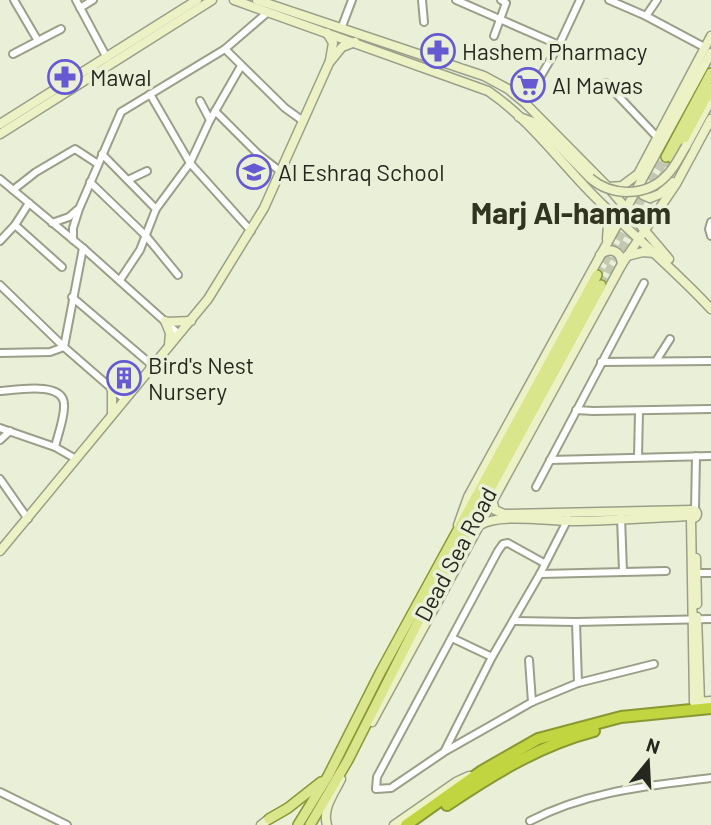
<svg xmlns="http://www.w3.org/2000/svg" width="711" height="825" font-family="Barlow,sans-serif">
	<rect width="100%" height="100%" fill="#eaf0d8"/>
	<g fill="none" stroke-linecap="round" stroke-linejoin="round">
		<!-- primary-tunnel -->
		<g stroke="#c3c8b3" stroke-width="9" stroke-dasharray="9 4.5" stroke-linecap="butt">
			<path d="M597,275l69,-118"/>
			<path d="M601,285l72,-126"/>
		</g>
		<!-- street casing -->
		<g stroke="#9a9f89" stroke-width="10">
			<g id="street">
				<path d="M14,0l24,41"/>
				<path d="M76,0l31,58"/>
				<path d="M422,0l2,22"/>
				<path d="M456,0l103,45"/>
				<path d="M609,0l37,16 58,31"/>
				<path d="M80,8l13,-8"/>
				<path d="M646,16l11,-16"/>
				<path d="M341,29l11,-29"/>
				<path d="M494,36l12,-33 -5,-3"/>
				<path d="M225,49l60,59 18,13"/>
				<path d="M13,54l48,-25"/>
				<path d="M606,83l51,54"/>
				<path d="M150,94l40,69 61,68"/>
				<path d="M200,101l10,19"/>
				<path d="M525,103l34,-58 21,-45"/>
				<path d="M215,111l43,43 23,18"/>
				<path d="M102,154l54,55"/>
				<path d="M0,179l83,69 96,86"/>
				<path d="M128,180l19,-9"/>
				<path d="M90,182l56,54 32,39"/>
				<path d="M13,190l23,-18 39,-23 23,15"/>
				<path d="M711,222l-2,7 2,7"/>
				<path d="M52,223l17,-6 8,-7"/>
				<path d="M15,225l47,42"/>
				<path d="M73,240v-12l6,-19 42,-97 104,-63 43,-37"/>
				<path d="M0,241l15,-16 14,-22"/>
				<path d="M120,280l20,-30 16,-41 34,-46 20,-43 31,-54"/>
				<path d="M0,285l64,62 61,53"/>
				<path d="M72,297l81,69"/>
				<path d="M0,353l50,-1 14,-5 19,-99"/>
				<path d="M656,361l14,-22"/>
				<path d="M601,362l110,-1"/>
				<path d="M0,391c16,-1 63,-10 64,13 1,13 -6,30 -9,43"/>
				<path d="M576,410l17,1 118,-2"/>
				<path d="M0,428l55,19 21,12"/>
				<path d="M0,440l10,-9"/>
				<path d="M638,457l1,-46"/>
				<path d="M550,460l161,-4"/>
				<path d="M0,479l28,40"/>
				<path d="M536,487l108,-204"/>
				<path d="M695,510l1,-54"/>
				<path d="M621,517l2,55"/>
				<path d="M544,563l-36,-20 -5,1 -5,7 -121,226 -1,12 15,-1 53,-36 88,-50 46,-19 76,-19"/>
				<path d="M692,573h19"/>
				<path d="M540,574l126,-3"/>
				<path d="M514,621l62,1 135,-3"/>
				<path d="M576,622l2,61"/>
				<path d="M452,638l40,19"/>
				<path d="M529,660l3,42"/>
				<path d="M445,750l47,-93 48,-83 28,-55"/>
				<path d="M0,792l67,33"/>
				<path d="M530,821c57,-30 118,-35 181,-43"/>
			</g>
		</g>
		<!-- secondary casing -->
		<g stroke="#9a9f89" stroke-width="11">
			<g id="secondary">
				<path d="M234,0l254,91c40,27 70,68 103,102 39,40 82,75 120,116"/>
				<path d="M257,0l227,76 24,13 17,14 83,84 61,72"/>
				<path d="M327,33l6,10 -3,17"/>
				<path d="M519,117l17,6 54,55"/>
				<path d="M0,124l197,-124"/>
				<path d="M0,134l212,-134"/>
				<path d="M686,146l25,-46"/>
				<path d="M640,186l3,9 7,3 10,-4 12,-12"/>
				<path d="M608,187l14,-1 16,-12 73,-138"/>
				<path d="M604,207l4,18 -1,14"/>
				<path d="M600,255c10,-9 21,-4 22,9"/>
				<path d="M627,256l16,-4 11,1"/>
				<path d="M165,321l5,12 -1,12"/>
				<path d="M166,322l25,-1"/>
				<path d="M111,388l9,3 15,-4"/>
				<path d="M112,414v-24"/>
				<path d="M492,500l3,10 9,4 188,-4"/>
				<circle cx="693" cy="514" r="4"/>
				<path d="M691,518l3,184 17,-1"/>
				<path d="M458,525l10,-28c82,-148 162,-296 243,-444"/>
				<path d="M480,525c20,-12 66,-4 91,-4 39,0 79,-3 118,-5"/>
				<path d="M0,551l208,-252 56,-91 65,-145 13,-16 13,-5"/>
				<path d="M696,558l1,46"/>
				<path d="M697,617l3,85"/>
				<path d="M372,722l250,-458 54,-80 35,-65"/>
				<path d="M261,825l8,-6"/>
				<path d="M327,825c-5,-17 7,-31 14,-46"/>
				<path d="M394,825l62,-43 13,-6"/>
			</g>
		</g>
		<!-- primary casing -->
		<g stroke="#8a9834" stroke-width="12">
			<g id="primary">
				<path d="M666,157l45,-84"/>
				<path d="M673,159l38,-71"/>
				<path d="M269,819l19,-11 33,-26"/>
				<path d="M298,825l30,-49 53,-105 216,-396"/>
				<path d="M310,825l38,-65 74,-146 179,-329"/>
			</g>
		</g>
		<!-- highway casing -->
		<g stroke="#8a9834" stroke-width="14">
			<g id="highway">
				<path d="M447,805c46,-31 93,-60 147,-74"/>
				<path d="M406,825l76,-54 56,-32 83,-22 90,-9"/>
			</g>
		</g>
		<!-- street -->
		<use href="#street" stroke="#fff" stroke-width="6"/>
		<!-- secondary -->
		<use href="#secondary" stroke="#ecf2c5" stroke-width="8"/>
		<!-- primary -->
		<use href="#primary" stroke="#d9e68c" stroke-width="9"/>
		<!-- highway -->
		<use href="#highway" stroke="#c0d53f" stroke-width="10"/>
		<!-- secondary-bridge casing -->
		<g stroke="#9a9f89" stroke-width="11" stroke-linecap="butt">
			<path id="secondary-bridge" d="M590,178c22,19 57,19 77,-3 8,-8 13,-19 19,-29"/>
		</g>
		<!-- secondary-bridge -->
		<use href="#secondary-bridge" stroke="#ecf2c5" stroke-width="8"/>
	</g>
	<!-- icons -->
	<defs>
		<g id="pharmacy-ring" transform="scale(1.75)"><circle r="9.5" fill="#eaf0d8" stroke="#665ad3" stroke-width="1.5"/><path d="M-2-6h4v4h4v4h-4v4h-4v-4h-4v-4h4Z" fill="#665ad3"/></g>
		<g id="supermarket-ring" transform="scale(1.75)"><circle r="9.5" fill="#eaf0d8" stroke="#665ad3" stroke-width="1.5"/><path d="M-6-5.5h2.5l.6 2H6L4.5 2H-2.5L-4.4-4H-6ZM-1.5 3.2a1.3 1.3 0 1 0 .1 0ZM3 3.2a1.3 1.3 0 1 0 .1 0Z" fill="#665ad3"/></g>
		<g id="school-ring" transform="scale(1.75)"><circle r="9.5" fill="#eaf0d8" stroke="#665ad3" stroke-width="1.5"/><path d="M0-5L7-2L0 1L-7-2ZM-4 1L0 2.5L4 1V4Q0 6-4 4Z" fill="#665ad3"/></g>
		<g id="building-ring" transform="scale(1.75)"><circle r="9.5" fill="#eaf0d8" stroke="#665ad3" stroke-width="1.5"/><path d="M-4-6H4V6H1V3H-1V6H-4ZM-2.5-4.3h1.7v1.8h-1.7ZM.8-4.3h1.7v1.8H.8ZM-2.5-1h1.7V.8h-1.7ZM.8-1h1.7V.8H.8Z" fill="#665ad3"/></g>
	</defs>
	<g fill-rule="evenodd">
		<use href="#pharmacy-ring" x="438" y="51"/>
		<use href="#pharmacy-ring" x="65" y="77"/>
		<use href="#supermarket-ring" x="528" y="85"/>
		<use href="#school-ring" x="254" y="172"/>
		<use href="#building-ring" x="124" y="378"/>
	</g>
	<g text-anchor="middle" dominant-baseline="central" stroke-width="7" stroke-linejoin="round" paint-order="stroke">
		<!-- poi labels -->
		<g font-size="23" fill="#26271f" stroke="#eaf0d8" text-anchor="start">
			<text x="462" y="51">Hashem Pharmacy</text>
			<text x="90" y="77">Mawal</text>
			<text x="552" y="85">Al Mawas</text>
			<text x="278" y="172">Al Eshraq School</text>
			<text x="148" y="365">Bird's Nest<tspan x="148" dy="26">Nursery</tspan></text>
		</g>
		<!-- street labels -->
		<g font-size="23" fill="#26271f" stroke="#eaf0d8">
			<text transform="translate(455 554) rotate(-62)">Dead Sea Road</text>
		</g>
		<!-- district labels -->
		<g font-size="30" font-weight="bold" fill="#303421" stroke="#eaf0d8">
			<text x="571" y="212">Marj Al-hamam</text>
		</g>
	</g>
	<!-- north arrow -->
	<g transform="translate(648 762) rotate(18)" stroke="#eaf0d8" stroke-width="5" paint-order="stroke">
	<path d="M0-5L12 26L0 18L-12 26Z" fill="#26271f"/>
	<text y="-10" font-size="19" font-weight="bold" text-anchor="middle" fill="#26271f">N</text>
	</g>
</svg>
